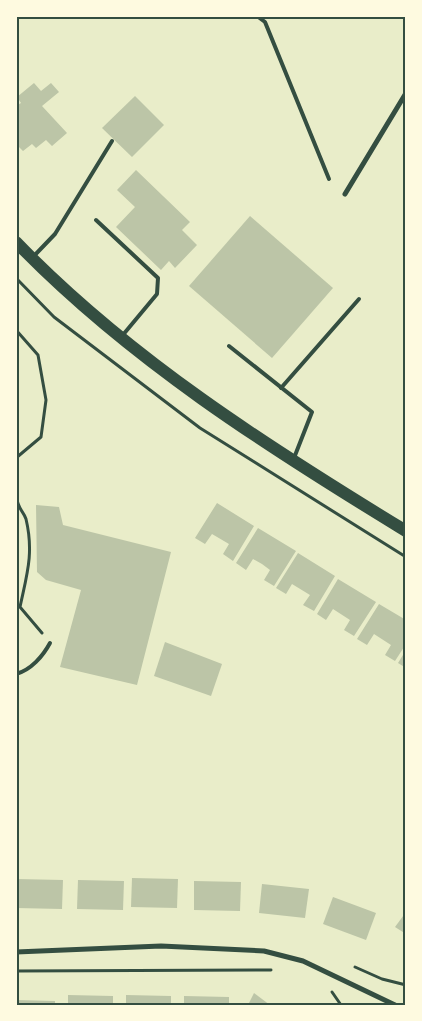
<svg xmlns="http://www.w3.org/2000/svg" width="422" height="1021" font-family="Rubik,sans-serif">
	<rect width="100%" height="100%" fill="#e9edc9"/>
	<!-- building -->
	<g fill="#bcc5a7">
		<path d="M34,83l7,8 10,-8 8,9 -17,14 25,27 -15,13 -6,-6 -10,8 -4,-4 -9,7 -7,-7v-38l5,-3 -4,-6z"/>
		<path d="M135,96l29,29 -32,32 -30,-29z"/>
		<path d="M136,170l54,52 -8,8 15,15 -22,23 -6,-7 -8,9 -45,-43 19,-20 -18,-17z"/>
		<path d="M250,216l83,72 -61,70 -83,-72z"/>
		<path d="M217,503l37,23 -21,35 -10,-7 6,-10 -17,-10 -7,10 -10,-6z"/>
		<path d="M36,505l23,2 4,18 108,27 -34,133 -77,-18 21,-77 -35,-10 -9,-8z"/>
		<path d="M258,528l38,23 -22,35 -10,-6 6,-10 -8,-6 -9,-5 -7,11 -10,-7z"/>
		<path d="M298,553l37,23 -21,35 -11,-6 7,-10 -18,-11 -6,10 -10,-6z"/>
		<path d="M338,579l38,23 -22,34 -10,-6 6,-10 -17,-11 -7,11 -9,-6z"/>
		<path d="M379,604l27,16v24l-11,17 -10,-6 6,-10 -17,-11 -7,11 -10,-6z"/>
		<path d="M165,642l57,22 -11,32 -57,-20z"/>
		<path d="M406,650v18l-8,-5z"/>
		<path d="M132,878l46,1 -1,29 -46,-1z"/>
		<path d="M16,879l47,1 -1,29 -46,-1z"/>
		<path d="M78,880l46,1 -1,29 -46,-1z"/>
		<path d="M194,881l47,1 -1,29 -46,-1z"/>
		<path d="M262,884l47,5 -4,29 -46,-5z"/>
		<path d="M333,897l43,16 -10,27 -43,-16z"/>
		<path d="M406,912v22l-11,-7z"/>
		<path d="M254,993l16,12h-22z"/>
		<path d="M68,995l45,1v9h-45z"/>
		<path d="M126,995l45,1v9h-45z"/>
		<path d="M184,996l45,1v8h-45z"/>
		<path d="M16,1000l39,1v4h-39z"/>
	</g>
	<g fill="none" stroke-linecap="round" stroke-linejoin="round">
		<!-- path -->
		<g stroke="#344e41" stroke-width="3">
			<path d="M16,278l38,39 146,111 206,129"/>
			<path d="M16,330l22,25 8,45 -5,37 -25,21"/>
			<path d="M16,495c2,15 7,15 10,24 8,34 1,55 -6,88l22,26"/>
			<path d="M355,967l27,12 24,6"/>
			<path d="M16,971l255,-1"/>
			<path d="M332,992l9,13"/>
		</g>
		<!-- service -->
		<g stroke="#344e41" stroke-width="4">
			<path d="M257,16l8,6 64,157"/>
			<path d="M96,220l62,58 -1,16 -35,42"/>
			<path d="M33,257l22,-23 57,-93"/>
			<path d="M229,346l83,66 -18,46"/>
			<path d="M281,388l78,-89"/>
			<path d="M16,674c15,-4 27,-18 34,-31"/>
		</g>
		<!-- minor -->
		<g stroke="#344e41" stroke-width="5">
			<path d="M345,194l61,-101"/>
			<path d="M16,952l145,-6 103,5 39,10 92,44"/>
		</g>
		<!-- primary -->
		<path stroke="#344e41" stroke-width="12" d="M16,242c112,116 252,205 390,289"/>
	</g>
	<!-- border -->
	<rect width="422" height="1021" fill="none" stroke="#fefae0" stroke-width="35"/>
	<rect x="18" y="18" width="386" height="986" fill="none" stroke="#344e41" stroke-width="2"/>
</svg>
